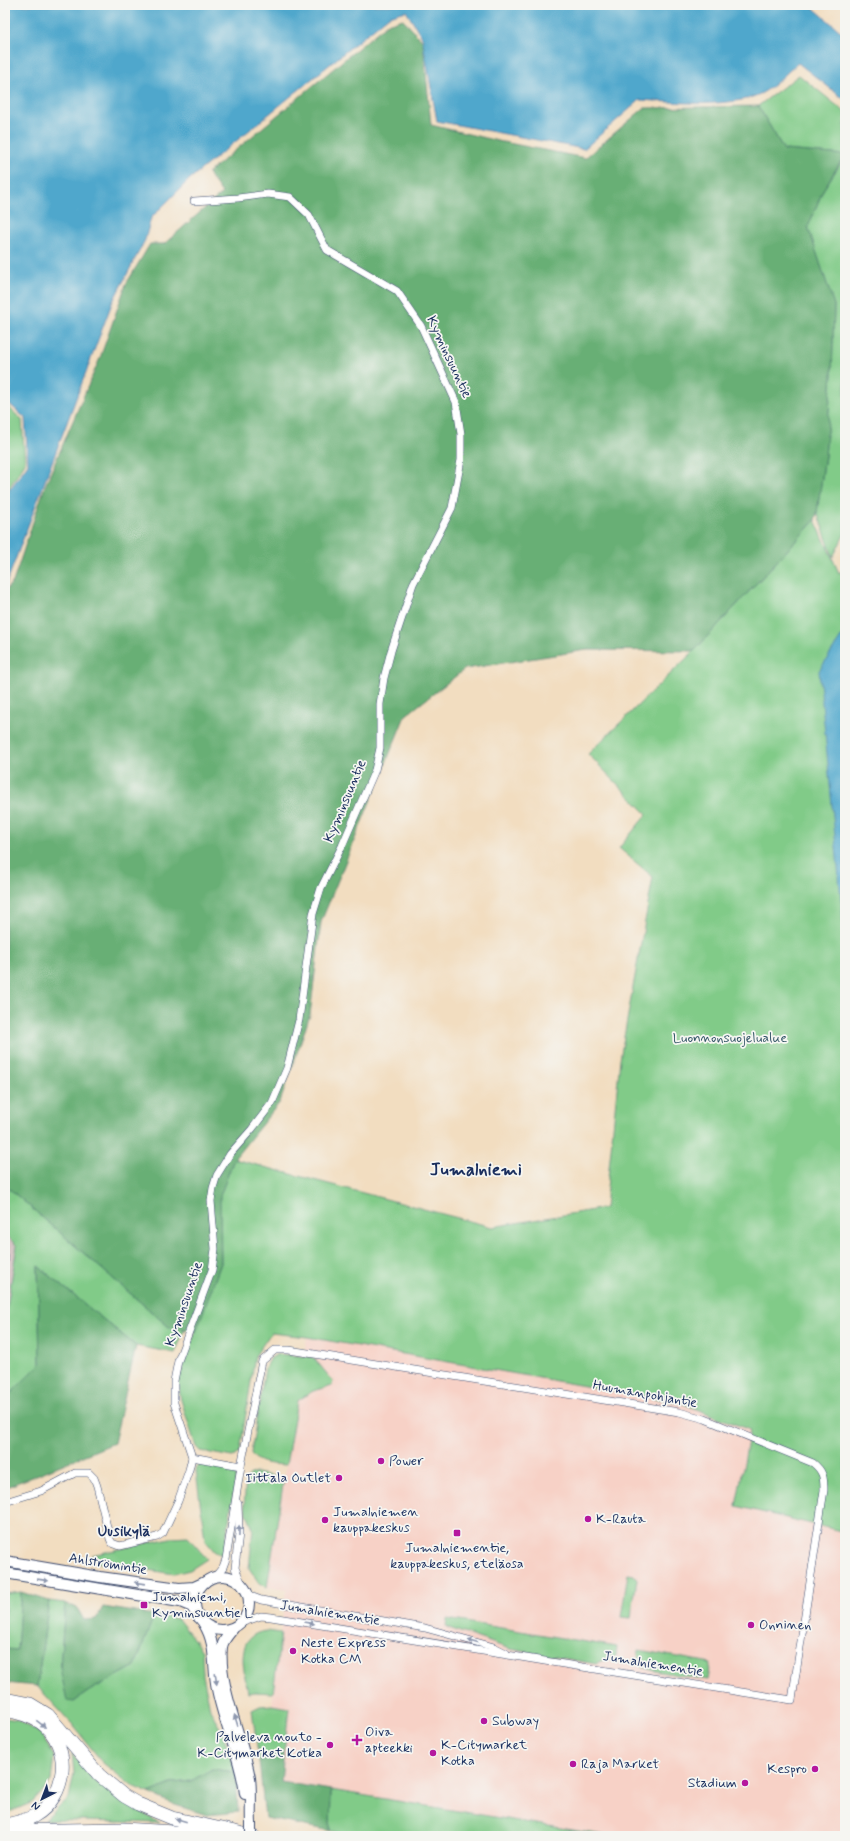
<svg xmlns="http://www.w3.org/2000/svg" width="850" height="1841" font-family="Mynerve,sans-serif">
	<rect width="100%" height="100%" fill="#f6f6f2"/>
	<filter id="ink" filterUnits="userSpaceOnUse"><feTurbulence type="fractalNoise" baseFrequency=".025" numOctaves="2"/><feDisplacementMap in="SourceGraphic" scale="8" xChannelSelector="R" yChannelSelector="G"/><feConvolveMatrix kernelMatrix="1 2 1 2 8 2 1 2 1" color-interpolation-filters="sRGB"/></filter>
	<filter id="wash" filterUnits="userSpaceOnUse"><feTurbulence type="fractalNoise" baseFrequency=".012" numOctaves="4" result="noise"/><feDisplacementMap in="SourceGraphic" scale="16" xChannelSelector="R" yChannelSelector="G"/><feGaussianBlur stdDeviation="0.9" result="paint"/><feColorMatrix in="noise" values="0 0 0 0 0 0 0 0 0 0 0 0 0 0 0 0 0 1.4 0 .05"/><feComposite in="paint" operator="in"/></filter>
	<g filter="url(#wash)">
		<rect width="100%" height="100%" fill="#f2ddc0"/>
		<!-- built -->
		<path fill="#f7d1c6" d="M307,1337l374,66 69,27 -14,75 109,27v304h-236l-328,-54 8,-74 -17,-3 14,-115 -19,-3z"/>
		<!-- industrial -->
		<path fill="#d2bfbf" d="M5,1234l12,12 -12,74z"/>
		<!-- green -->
		<g fill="#81cb88" stroke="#4e7d73">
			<path d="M799,75l46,37v43l-61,-5 -26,-44z"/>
			<path d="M845,157v376l-12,24 -16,-45 8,-56 7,-81 2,-70 -26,-78 15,-37z"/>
			<path d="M5,404l17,16 3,43 -20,31z"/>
			<path d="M815,520l24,53 6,-4v963l-109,-26 14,-76 -69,-27 -374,-66 -36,-4 -16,23 -15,95 -4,5 -4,1 -32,-6 -4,-4 -15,-47 -3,-17 8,-26 35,-94 -2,-66 15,-38 258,68 113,-19 15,-149 33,-182 -34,-29 28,-34 -59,-60 106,-103z"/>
			<path d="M5,1185l164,142 16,2 -10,24 -39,-7 -98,-80 2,98 -35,35v-79l12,-74 -12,-12z"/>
			<path d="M278,1354l35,3 20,24 -1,5 -19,5 -16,10 -11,64c-12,-1 -29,0 -35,-12l14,-84 6,-11z"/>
			<path d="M203,1463l28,5 3,3 2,6 -11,68 -3,10 -7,-3 -10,-12 -9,-69 1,-4z"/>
			<path d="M256,1473l28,5 -17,109 -8,-4 -10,-15 4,-40 -9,-22 2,-25 4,-7z"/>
			<path d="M188,1537l19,22 -17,11 -16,4 -79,-12 -3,-7 78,-17z"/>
			<path d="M628,1574l6,1 3,4 -6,39 -10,-1z"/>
			<path d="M21,1592l-4,58 -12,-1v-55z"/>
			<path d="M49,1601l16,2 -5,65 14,34 15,-11 46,-25 19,-51 24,4 12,15 12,17 1,24 7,34 13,25 13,38 -24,-3 -21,12 -17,2 -25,10 -17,-7 -29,-23 -31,-39 -35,-38z"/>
			<path d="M447,1619l170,28 -1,9c-6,5 -13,3 -20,8l-86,-15 -64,-22z"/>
			<path d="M267,1631l14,2 -8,60 -18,-1 -7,1c-4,-23 -15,-59 19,-62z"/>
			<path d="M639,1650l72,13 -3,17 -53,-9 -14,-4 -3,-7z"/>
			<path d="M272,1705l17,3 -5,45 -25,8 -7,-51 8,-4z"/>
			<path d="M5,1718l13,2 22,13 14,23 -3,25 -8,10 -10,11 -28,12z"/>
			<path d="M72,1753l21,26 23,19 44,25 -115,-3 24,-22 5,-25z"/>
			<path d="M331,1790l278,46h-250l-29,-5z"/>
		</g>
		<!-- forest -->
		<g fill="#68af74" stroke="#426f69">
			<path d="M403,19l20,23 8,83 67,16 87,17 59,-50 114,-2 26,44 61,5 -22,35 -15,37 26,78 -2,70 -7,81 -8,56 -2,8 -121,131 -107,-1 -122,19 -60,47 -84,206 -11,93 -30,87 -46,57 -14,37 1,67 -25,69 -11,-3 -16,-2 -164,-142v-594l8,-9 32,-96 55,-128 26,-74 24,-40h14l58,-51 -14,-20 179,-149z"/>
			<path d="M38,1266l98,80 -22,97 -109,45v-89l35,-35z"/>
			<path d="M21,1592l28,9 -12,85 -32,-3v-34l12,1z"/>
			<path d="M65,1603l12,5 7,12 12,-1 7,-12 51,8 -19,51 -46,25 -15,11 -7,-1 -7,-33z"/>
			<path d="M284,1753l-3,29 50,8 -1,41 -65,-13 -6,-57z"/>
			<path d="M212,1769l24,3 2,40 -31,3 -32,-10 -26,-12 25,-10 17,-2z"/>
		</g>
		<!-- water -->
		<g fill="#4fa7cc" stroke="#356b95">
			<path d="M5,5h805l35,30v65l-47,-37c-10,8 -24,24 -36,30 -31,16 -87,9 -122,7l-56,49 -147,-28 -15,-84 -16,-26 -17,5 -198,162 -40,40 -6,22 -33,63 -107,284v-91l23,-32 -3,-46 -20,-18z"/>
			<path d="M845,631v309l-26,-269z"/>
		</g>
	</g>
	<g filter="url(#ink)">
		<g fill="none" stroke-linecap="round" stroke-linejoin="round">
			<!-- street casing -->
			<g stroke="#3b496d" stroke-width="8">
				<g id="street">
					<path d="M5,1259v-1"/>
					<path d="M192,1457l49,9"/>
					<path d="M5,1502l36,-11 34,-18h14l5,5 3,8 13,53 2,4 8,3 37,-9 6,-4 15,-32 11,-31 3,-13 -18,-54v-22l4,-20 34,-91 3,-21 -4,-48 2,-13 4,-13 13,-21 22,-25 20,-26 15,-35 12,-48 14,-106 8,-26 21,-42 33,-76 5,-22v-44l4,-26 7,-27 22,-67 39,-76 9,-48v-26l-5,-32 -35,-76 -24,-35 -70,-41 -18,-35 -19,-18 -22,-3 -30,4 -44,3"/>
					<path d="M238,1503l1,30 -4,35 7,16"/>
					<path d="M215,1577l8,-10 3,-8 15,-93 21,-105 13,-11h14l390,62 26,7 108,44c10,8 11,14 11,27l-32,210c-174,-28 -347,-54 -521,-83l-10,-1 -20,7"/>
					<path d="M247,1592l6,5 8,3 164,28 69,19 12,6"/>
				</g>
			</g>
			<!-- secondary casing -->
			<g stroke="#3b496d" stroke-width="12">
				<g id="secondary">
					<path d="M5,1561l95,16 79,11 15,-1 11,-5"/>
					<path d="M5,1573l175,29 12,5 6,10"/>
					<circle cx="222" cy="1603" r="27"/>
					<path d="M204,1624c13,21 8,41 13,65 7,36 24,69 28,105"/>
					<path d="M233,1629c-4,5 -10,11 -11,18 -4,40 21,91 28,131 2,15 0,31 1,46"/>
				</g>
			</g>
			<!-- highway casing -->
			<g stroke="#3b496d" stroke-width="14">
				<g id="highway">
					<path d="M5,1699l25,5 18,11 51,60 25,21 14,8 34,14 81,18"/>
					<path d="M5,1710c12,2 24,5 35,12 33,23 28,75 -6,94 -9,5 -19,7 -29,9"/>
					<path d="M5,1831l118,-2 84,5"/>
				</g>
			</g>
			<!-- street -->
			<use href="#street" stroke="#fff" stroke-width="7"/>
			<!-- secondary -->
			<use href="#secondary" stroke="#fff" stroke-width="10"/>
			<!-- highway -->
			<use href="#highway" stroke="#fff" stroke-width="13"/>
			<!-- secondary-bridge casing -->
			<g stroke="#3b496d" stroke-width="12" stroke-linecap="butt">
				<path id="secondary-bridge" d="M251,1824v12"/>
			</g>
			<!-- secondary-bridge -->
			<use href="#secondary-bridge" stroke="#fff" stroke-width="10"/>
		</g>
		<!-- one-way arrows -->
		<defs><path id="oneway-solid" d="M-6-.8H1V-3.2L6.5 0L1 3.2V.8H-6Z"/></defs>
		<g fill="#8d97ae">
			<use href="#oneway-solid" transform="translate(239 1531) rotate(-89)"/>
			<use href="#oneway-solid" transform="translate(43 1580) rotate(8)"/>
			<use href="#oneway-solid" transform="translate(140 1583) rotate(-172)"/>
			<use href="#oneway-solid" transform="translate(309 1623) rotate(9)"/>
			<use href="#oneway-solid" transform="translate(473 1641) rotate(-164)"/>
			<use href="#oneway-solid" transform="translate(216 1679) rotate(82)"/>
			<use href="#oneway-solid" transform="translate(236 1720) rotate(-107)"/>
			<use href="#oneway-solid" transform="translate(41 1724) rotate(38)"/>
			<use href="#oneway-solid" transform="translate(181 1820) rotate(-164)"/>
		</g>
	</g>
	<!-- markers -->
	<g fill="#b5179e" stroke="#f6f6f2" stroke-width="1.5">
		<circle cx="381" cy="1461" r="4"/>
		<circle cx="339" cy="1478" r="4"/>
		<circle cx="588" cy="1519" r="4"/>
		<circle cx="325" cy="1520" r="4"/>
		<rect x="453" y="1529" width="8" height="8" rx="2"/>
		<rect x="140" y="1601" width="8" height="8" rx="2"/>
		<circle cx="751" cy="1625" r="4"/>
		<circle cx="293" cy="1651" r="4"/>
		<circle cx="484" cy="1721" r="4"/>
		<path d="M355 1734h4v4h4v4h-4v4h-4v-4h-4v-4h4z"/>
		<circle cx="330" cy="1745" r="4"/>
		<circle cx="433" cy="1753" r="4"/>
		<circle cx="573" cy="1764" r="4"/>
		<circle cx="815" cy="1769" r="4"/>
		<circle cx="745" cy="1783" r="4"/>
	</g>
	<g text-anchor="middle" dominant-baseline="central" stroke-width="3.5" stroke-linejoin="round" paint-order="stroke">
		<!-- street labels -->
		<g font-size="14" fill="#1b2f5e" stroke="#f6f6f2">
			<text transform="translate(449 357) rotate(65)">Kyminsuuntie</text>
			<text transform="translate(345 801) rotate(-67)">Kyminsuuntie</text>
			<text transform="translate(184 1304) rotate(-71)">Kyminsuuntie</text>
			<text transform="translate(645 1394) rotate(10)">Huumanpohjantie</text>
			<text transform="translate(108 1564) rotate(9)">Ahlströmintie</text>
			<text transform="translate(330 1613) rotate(9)">Jumalniementie</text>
			<text transform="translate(653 1664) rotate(9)">Jumalniementie</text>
		</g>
		<!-- park labels -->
		<g font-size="14" fill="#345668" stroke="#f6f6f2">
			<text x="730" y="1038">Luonnonsuojelualue</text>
		</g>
		<!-- poi labels -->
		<g font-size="14" fill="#1b2f5e" stroke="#f6f6f2" text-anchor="start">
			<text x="389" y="1461">Power</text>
			<text x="331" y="1478" text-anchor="end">Iittala Outlet</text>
			<text x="333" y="1512">Jumalniemen<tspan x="333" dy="16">kauppakeskus</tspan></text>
			<text x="596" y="1519">K-Rauta</text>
			<text x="457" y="1548" text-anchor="middle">Jumalniementie,<tspan x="457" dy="16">kauppakeskus, eteläosa</tspan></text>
			<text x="152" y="1597">Jumalniemi,<tspan x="152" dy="16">Kyminsuuntie L</tspan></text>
			<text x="759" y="1625">Onninen</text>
			<text x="301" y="1643">Neste Express<tspan x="301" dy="16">Kotka CM</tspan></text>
			<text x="492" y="1721">Subway</text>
			<text x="365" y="1732">Oiva<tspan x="365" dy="16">apteekki</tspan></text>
			<text x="322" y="1737" text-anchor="end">Palveleva nouto -<tspan x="322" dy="16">K-Citymarket Kotka</tspan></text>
			<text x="441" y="1745">K-Citymarket<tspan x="441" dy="16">Kotka</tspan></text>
			<text x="581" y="1764">Raja Market</text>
			<text x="807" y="1769" text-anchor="end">Kespro</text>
			<text x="737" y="1783" text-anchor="end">Stadium</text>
		</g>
		<!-- neighbourhood labels -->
		<g font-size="15" font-weight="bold" fill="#1b2f5e" stroke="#f6f6f2">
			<text x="124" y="1532">Uusikylä</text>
		</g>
		<!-- district labels -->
		<g font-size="18" font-weight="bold" fill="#1b2f5e" stroke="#f6f6f2">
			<text x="476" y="1170">Jumalniemi</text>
		</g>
	</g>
	<!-- margin -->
	<rect width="850" height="1841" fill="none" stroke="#f6f6f2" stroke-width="20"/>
	<!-- north arrow -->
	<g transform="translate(42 1799) rotate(222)" stroke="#f6f6f2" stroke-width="3" paint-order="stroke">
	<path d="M0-3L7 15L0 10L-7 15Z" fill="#1b2f5e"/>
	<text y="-6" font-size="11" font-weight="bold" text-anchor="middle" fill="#1b2f5e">N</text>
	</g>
</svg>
